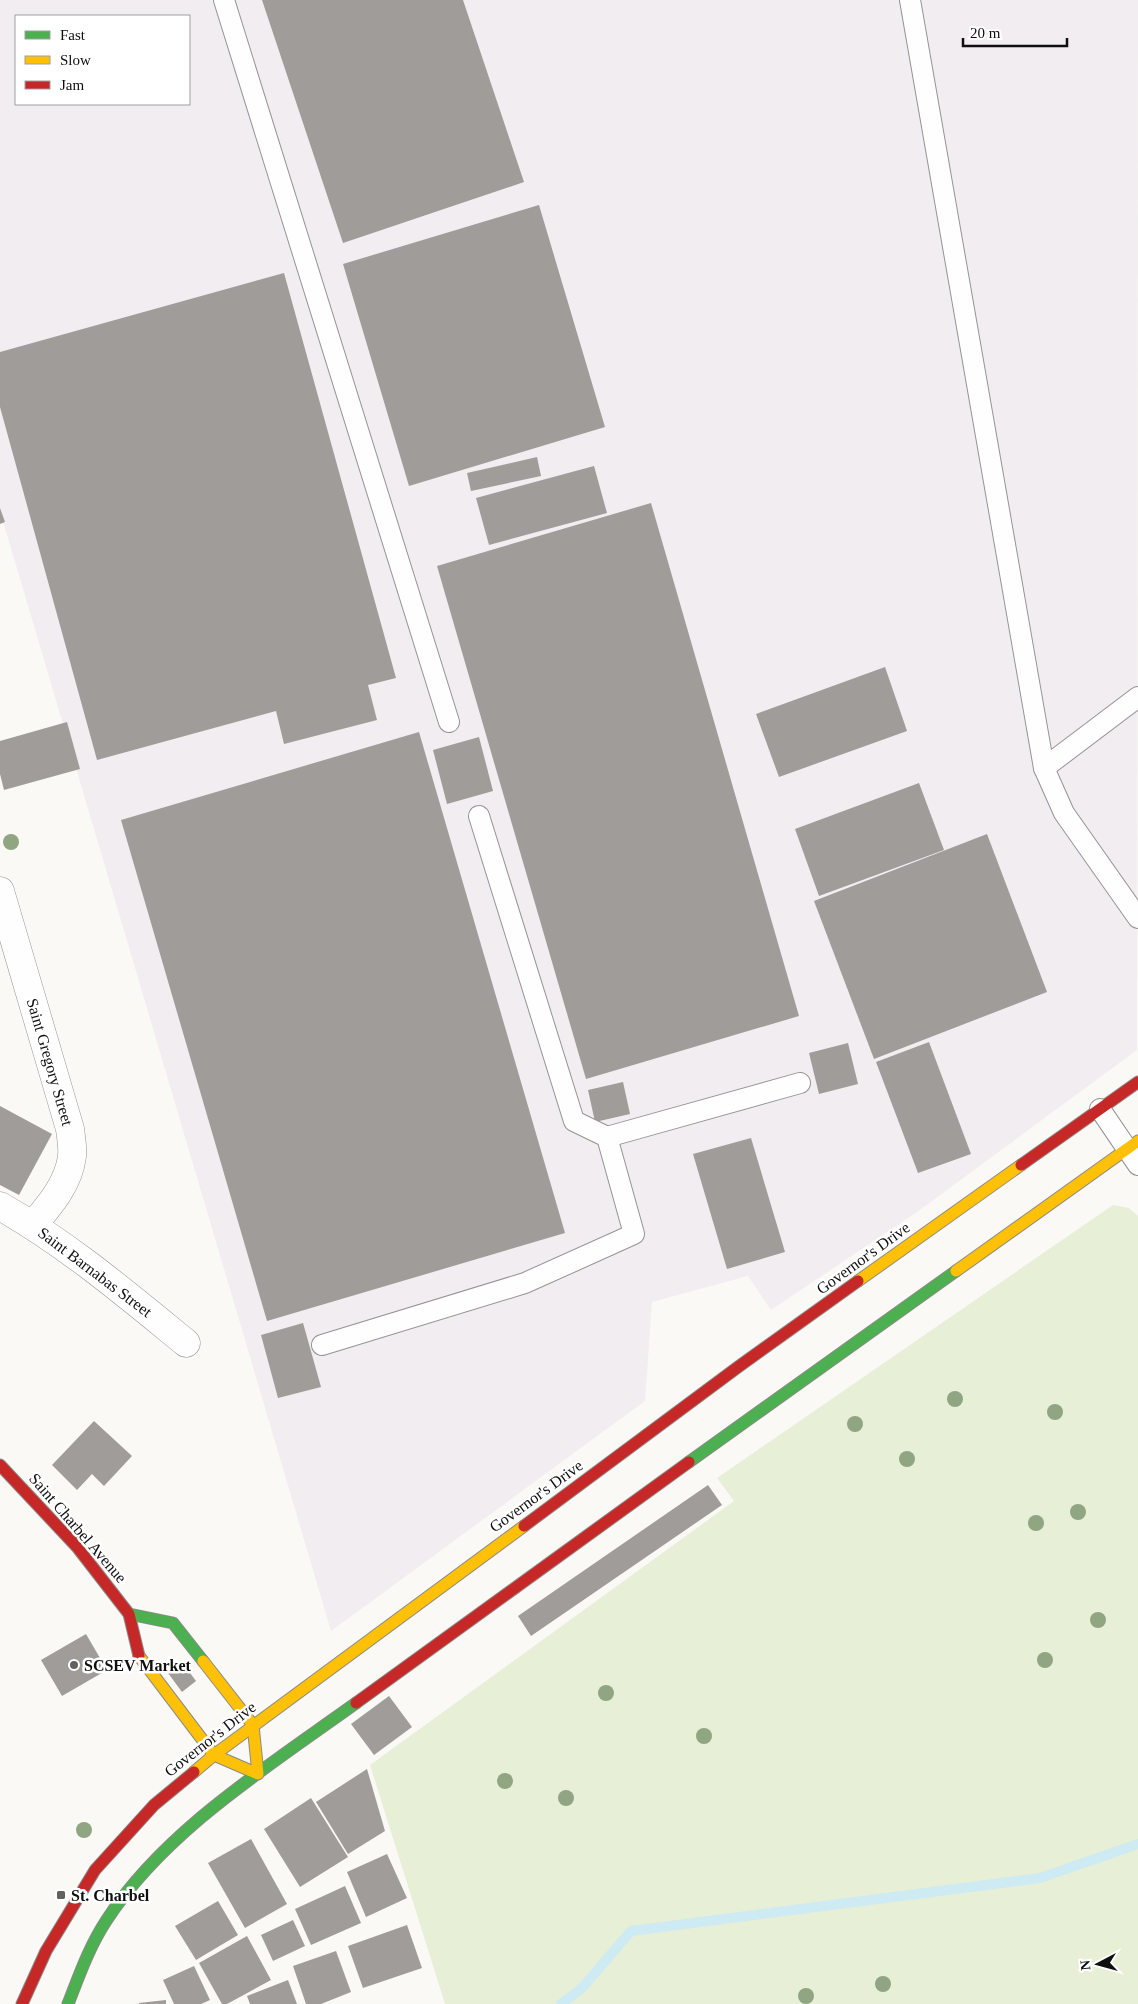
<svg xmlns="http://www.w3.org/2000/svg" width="1138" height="2004" font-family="Georgia,serif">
	<rect width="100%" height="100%" fill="#fbf9f5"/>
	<!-- industrial -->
	<path fill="#f2edf0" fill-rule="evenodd" d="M0,0h1138l-1,1050 -220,162 -146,98 -23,-34 -96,26 -7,99 -314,230 -331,-1120zM16,16h173v88h-173z"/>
	<!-- green -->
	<path fill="#e8efd7" d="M1113,1205l16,3 9,8v788h-693l-75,-239 364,-264 -17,-23z"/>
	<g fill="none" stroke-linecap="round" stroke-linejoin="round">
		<!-- stream -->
		<path stroke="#ceeaf2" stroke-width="10" d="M561,2004l21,-16 49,-57 409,-53 98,-34"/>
	</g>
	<!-- building -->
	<g fill="#9f9c9a">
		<path d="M262,0h201l61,182 -181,61z"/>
		<path d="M539,205l66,222 -196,59 -66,-222z"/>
		<path d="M284,273l112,405 -28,7 9,35 -93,24 -8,-33 -179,49 -97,-353v-55z"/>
		<path d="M537,457l4,19 -70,15 -4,-18z"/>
		<path d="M594,466l13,47 -118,32 -13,-47z"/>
		<path d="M651,503l148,513 -213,63 -149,-513z"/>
		<path d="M0,508l5,14 -5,2z"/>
		<path d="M885,667l22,64 -128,46 -23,-63z"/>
		<path d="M67,722l13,47 -76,21 -4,-16v-33z"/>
		<path d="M419,732l146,501 -298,88 -146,-501z"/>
		<path d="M479,737l14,54 -46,13 -14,-54z"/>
		<path d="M919,783l25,67 -125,46 -24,-67z"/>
		<path d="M987,834l60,158 -173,67 -60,-158z"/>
		<path d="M929,1042l42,112 -53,19 -42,-111z"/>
		<path d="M848,1043l10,41 -39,10 -10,-41z"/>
		<path d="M623,1082l7,32 -35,8 -7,-32z"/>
		<path d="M0,1106l52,28 -33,61 -19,-10z"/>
		<path d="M751,1138l34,114 -58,17 -34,-115z"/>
		<path d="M303,1323l18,64 -43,11 -17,-63z"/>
		<path d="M94,1421l38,35 -28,30 -12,-12 -15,16 -25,-25z"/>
		<path d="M708,1485l14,20 -191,131 -13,-20z"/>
		<path d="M86,1634l21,36 -45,26 -21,-36z"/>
		<path d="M182,1662l14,19 -14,11 -14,-19z"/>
		<path d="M389,1696l23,31 -38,28 -23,-31z"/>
		<path d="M367,1769l18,62 -37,23 -32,-52z"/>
		<path d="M311,1798l37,59 -48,30 -36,-58z"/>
		<path d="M251,1839l36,65 -42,24 -37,-65z"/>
		<path d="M387,1854l20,44 -41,19 -19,-45z"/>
		<path d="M345,1886l16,37 -50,22 -16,-36z"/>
		<path d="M218,1901l20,34 -42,25 -21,-34z"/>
		<path d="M293,1920l12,26 -32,15 -12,-26z"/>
		<path d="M407,1925l15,43 -59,20 -15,-42z"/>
		<path d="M247,1936l24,44 -44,24h-5l-23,-41z"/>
		<path d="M336,1951l15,41 -30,12h-15l-13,-38z"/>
		<path d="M194,1966l16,34 -9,4h-27l-11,-24z"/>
		<path d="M288,1980l9,24h-47l-3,-8z"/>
		<path d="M166,2000v4h-27v-1z"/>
	</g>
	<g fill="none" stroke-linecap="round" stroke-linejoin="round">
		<!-- lane casing -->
		<g stroke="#959493" stroke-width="22">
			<g id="lane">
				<path d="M224,0l225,722"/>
				<path d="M910,0l134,768 20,45 74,105"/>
				<path d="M1044,768l94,-71"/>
				<path d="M1100,1109l38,56"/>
				<path d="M607,1137l193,-54"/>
				<path d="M322,1345l203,-62 109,-49 -27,-97 -33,-16 -95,-305"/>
			</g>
		</g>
		<!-- street casing -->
		<g stroke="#959493" stroke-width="29">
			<g id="street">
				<path d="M0,891l70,238c1,8 3,19 2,27 -3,27 -22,49 -39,69"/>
				<path d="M0,1206c67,38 126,88 186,137"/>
			</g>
		</g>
		<!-- fast casing -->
		<g stroke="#8c8b89" stroke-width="13">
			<g id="fast">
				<path d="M689,1462l267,-191"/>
				<path d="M129,1614l44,9 30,38"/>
				<path d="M68,2004c11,-28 21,-57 38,-83 58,-90 164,-156 250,-218"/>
			</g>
		</g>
		<!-- slow casing -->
		<g stroke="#8c8b89" stroke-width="13">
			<g id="slow">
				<path d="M956,1271l182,-130"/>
				<path d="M858,1281l163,-116"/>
				<path d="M139,1656l75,99 44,19 -5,-49 -50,-64"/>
				<path d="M194,1772l20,-17 310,-229"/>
			</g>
		</g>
		<!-- jam casing -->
		<g stroke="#8c8b89" stroke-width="13">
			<g id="jam">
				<path d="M1021,1165l117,-83"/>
				<path d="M0,1465l77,82 52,67 10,42"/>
				<path d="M524,1526l214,-159 120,-86"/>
				<path d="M356,1703l333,-241"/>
				<path d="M22,2004l24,-53 49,-81 59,-65 40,-33"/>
			</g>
		</g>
		<!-- lane -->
		<use href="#lane" stroke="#fefefe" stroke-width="20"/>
		<!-- street -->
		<use href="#street" stroke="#fefefe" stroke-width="28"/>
		<!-- fast -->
		<use href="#fast" stroke="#4caf50" stroke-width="11"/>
		<!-- slow -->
		<use href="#slow" stroke="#ffc107" stroke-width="11"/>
		<!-- jam -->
		<use href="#jam" stroke="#c62828" stroke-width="11"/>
	</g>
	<!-- trees -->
	<g fill="#90a582">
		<circle cx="11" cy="842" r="8"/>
		<circle cx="955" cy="1399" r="8"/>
		<circle cx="1055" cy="1412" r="8"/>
		<circle cx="855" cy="1424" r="8"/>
		<circle cx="907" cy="1459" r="8"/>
		<circle cx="1078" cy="1512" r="8"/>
		<circle cx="1036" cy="1523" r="8"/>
		<circle cx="1098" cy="1620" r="8"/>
		<circle cx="1045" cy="1660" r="8"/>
		<circle cx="606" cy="1693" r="8"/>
		<circle cx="704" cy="1736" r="8"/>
		<circle cx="505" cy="1781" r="8"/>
		<circle cx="566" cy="1798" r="8"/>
		<circle cx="84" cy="1830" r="8"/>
		<circle cx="883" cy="1984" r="8"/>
		<circle cx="806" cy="1996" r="8"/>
	</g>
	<!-- markers -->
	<g fill="#626160" stroke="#fff" stroke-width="2">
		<circle cx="74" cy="1665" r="5"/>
		<rect x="56" y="1890" width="10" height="10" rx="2.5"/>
	</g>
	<g text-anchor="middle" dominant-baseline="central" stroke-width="5" stroke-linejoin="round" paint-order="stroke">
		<!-- street labels -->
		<g font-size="16" fill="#0f0f0f" stroke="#fff">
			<text transform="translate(50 1062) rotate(74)">Saint Gregory Street</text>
			<text transform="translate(863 1258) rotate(-36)">Governor's Drive</text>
			<text transform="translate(95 1272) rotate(37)">Saint Barnabas Street</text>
			<text transform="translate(536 1496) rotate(-36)">Governor's Drive</text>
			<text transform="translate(78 1528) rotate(49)">Saint Charbel Avenue</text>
			<text transform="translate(210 1739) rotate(-38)">Governor's Drive</text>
		</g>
		<!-- poi labels -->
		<g font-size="16" font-weight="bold" fill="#0f0f0f" stroke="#fff" text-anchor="start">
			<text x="84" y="1665">SCSEV Market</text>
			<text x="71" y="1895">St. Charbel</text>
		</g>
	</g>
	<!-- legend -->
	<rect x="15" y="15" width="175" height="90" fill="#ffffff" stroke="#9f9f9f"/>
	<rect x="25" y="31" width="25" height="8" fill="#4caf50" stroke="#9f9f9f"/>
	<text x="60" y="40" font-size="15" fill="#0f0f0f">Fast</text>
	<rect x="25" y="56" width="25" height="8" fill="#ffc107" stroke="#9f9f9f"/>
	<text x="60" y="65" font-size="15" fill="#0f0f0f">Slow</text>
	<rect x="25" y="81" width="25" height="8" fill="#c62828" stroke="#9f9f9f"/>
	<text x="60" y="90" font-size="15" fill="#0f0f0f">Jam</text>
	<!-- north arrow -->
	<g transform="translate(1098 1964) rotate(264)" stroke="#ffffff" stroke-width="4" paint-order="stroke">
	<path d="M0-4L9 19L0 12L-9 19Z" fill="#0f0f0f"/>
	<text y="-8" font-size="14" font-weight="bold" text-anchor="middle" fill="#0f0f0f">N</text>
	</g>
	<!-- scale -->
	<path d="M963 38v8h104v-8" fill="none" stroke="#0f0f0f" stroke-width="2.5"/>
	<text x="970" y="38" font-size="15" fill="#0f0f0f" stroke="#ffffff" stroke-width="4" paint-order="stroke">20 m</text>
</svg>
